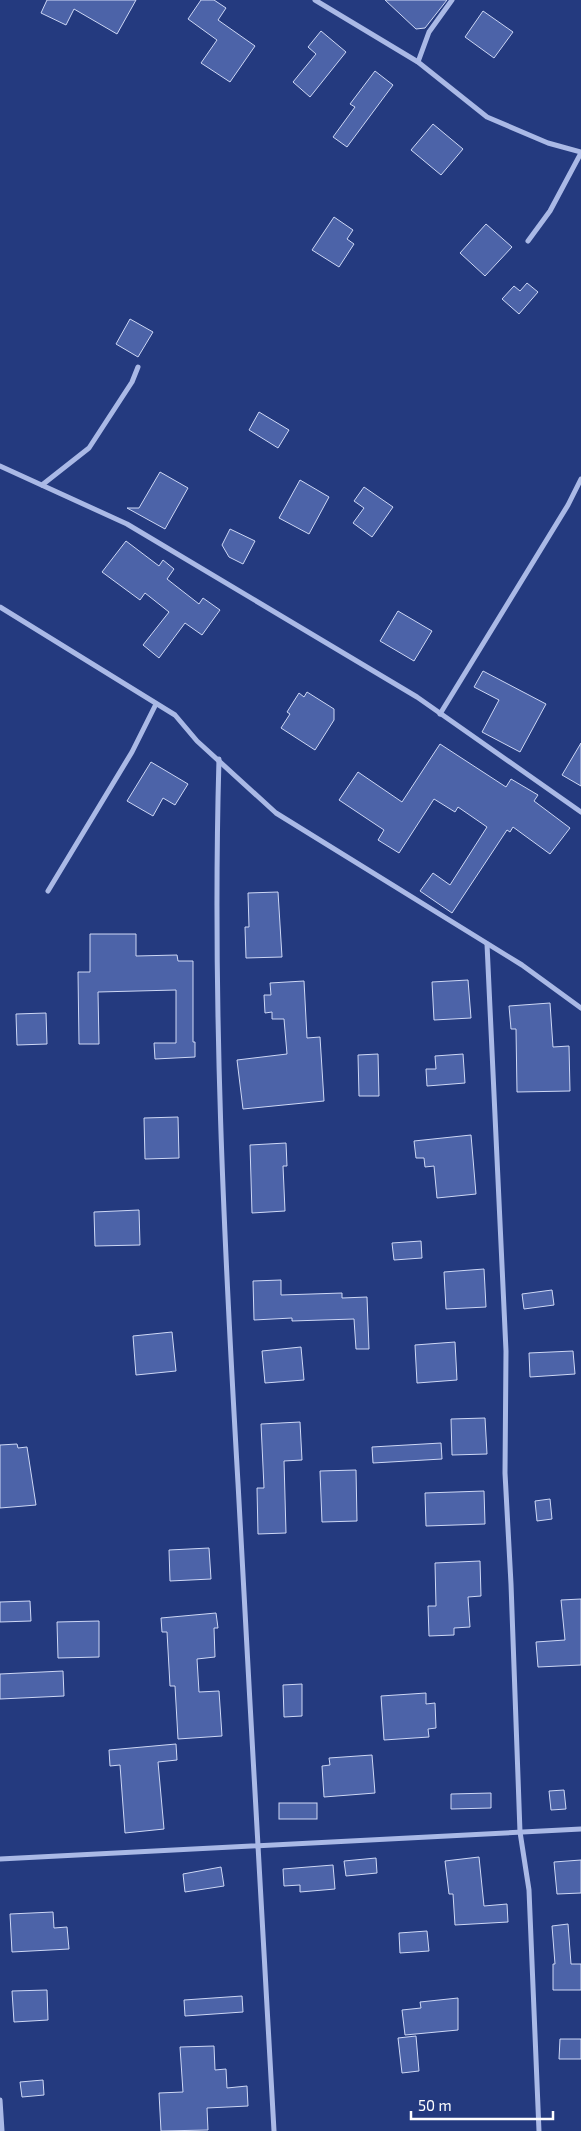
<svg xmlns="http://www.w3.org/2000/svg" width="581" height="2131" font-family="'Exo 2',sans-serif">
	<rect width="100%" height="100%" fill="#243a7f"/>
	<!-- building -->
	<g fill="#4c63a8" stroke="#cdd7f5">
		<path d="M47,0h89l-19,34 -43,-25 -8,16 -25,-12z"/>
		<path d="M201,0h13l12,8 -8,12 37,26 -25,36 -29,-19 16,-23 -29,-21z"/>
		<path d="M385,0h62l-22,28 -9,1z"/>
		<path d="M483,11l30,21 -19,26 -29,-21z"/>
		<path d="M321,31l25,21 -36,45 -17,-15 23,-28 -8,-7z"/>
		<path d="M375,71l18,14 -46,62 -14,-10 22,-30 -5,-3z"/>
		<path d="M433,124l30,25 -22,26 -30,-25z"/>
		<path d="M334,217l19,13 -6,9 7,5 -15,23 -27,-17z"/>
		<path d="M486,224l26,23 -27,29 -25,-23z"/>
		<path d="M527,283l11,9 -19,22 -17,-15 12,-13 6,5z"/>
		<path d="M130,319l23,13 -15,25 -22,-13z"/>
		<path d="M259,412l30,18 -11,18 -29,-18z"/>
		<path d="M160,472l28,16 -23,41 -38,-21h12z"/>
		<path d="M300,480l29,17 -20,37 -30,-16z"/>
		<path d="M364,487l29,20 -21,30 -19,-14 11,-15 -10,-7z"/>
		<path d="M230,529l25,12 -12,23 -14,-7 -7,-12z"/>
		<path d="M126,541l33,25 4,-6 11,9 -7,10 32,25 4,-6 17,12 -18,25 -17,-12 -26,35 -16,-13 26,-33 -24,-19 -5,7 -38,-28z"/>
		<path d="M398,611l34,20 -18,30 -34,-20z"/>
		<path d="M483,671l63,33 -26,48 -38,-20 17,-32 -25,-13z"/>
		<path d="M307,692l27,17v11l-19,30 -34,-22 9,-14 -3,-2 12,-19 5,4z"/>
		<path d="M581,743v43l-19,-11z"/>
		<path d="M440,744l66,43 5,-8 27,16 -4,6 36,27 -20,26 -37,-27 -3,5 -3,-2 -55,83 -32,-22 13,-18 17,12 37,-58 -29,-20 -3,5 -21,-13 -35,54 -21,-13 6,-10 -45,-30 19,-28 44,30z"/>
		<path d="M151,762l37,22 -13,21 -12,-7 -10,18 -26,-15z"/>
		<path d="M278,892l4,65 -36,1 -1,-31h4l-1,-34z"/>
		<path d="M90,934h46v22l41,-1 1,6h15v81h2v15l-40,2 -1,-16h22v-53l-78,2 1,52h-20l-1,-72h12z"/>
		<path d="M468,980l3,38 -37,2 -2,-38z"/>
		<path d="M304,981l3,57 13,-1 4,64 -81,8 -6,-49 50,-6 -3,-35h-12v-7l-7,1 -1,-18h7l-1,-12z"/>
		<path d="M550,1003l3,44 16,-1 1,45 -53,1 -1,-63h-5l-2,-23z"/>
		<path d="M46,1013l1,31 -30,1 -1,-31z"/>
		<path d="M378,1054l1,42h-20l-1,-41z"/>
		<path d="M463,1054l2,29 -38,3 -1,-17h10l-1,-13z"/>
		<path d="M178,1117l1,41 -34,1 -1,-41z"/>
		<path d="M471,1135l5,59 -39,4 -3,-32 -9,1 -1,-9h-8l-2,-17z"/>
		<path d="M286,1143l1,23h-4l2,45 -33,2 -2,-68z"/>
		<path d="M139,1210l1,35 -45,1 -1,-34z"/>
		<path d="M421,1241l1,17 -28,2 -2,-17z"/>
		<path d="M484,1269l2,38 -40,2 -2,-37z"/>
		<path d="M281,1280v15l61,-2v5l25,-1 2,52h-13l-2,-30 -62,2v-3l-38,2 -1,-39z"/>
		<path d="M552,1290l2,15 -30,4 -2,-15z"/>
		<path d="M172,1332l4,39 -40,4 -3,-39z"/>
		<path d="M455,1342l2,38 -40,3 -2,-38z"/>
		<path d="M301,1347l3,33 -39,3 -3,-32z"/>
		<path d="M573,1351l2,23 -45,3 -1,-24z"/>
		<path d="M485,1418l2,36 -35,1 -1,-36z"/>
		<path d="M300,1422l2,38 -18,1 2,72 -28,1 -1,-46h7l-3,-64z"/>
		<path d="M441,1443l1,16 -69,4 -1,-16z"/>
		<path d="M17,1444l1,4 9,-1 9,58 -36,3v-63z"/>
		<path d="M356,1470l1,51 -35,1 -2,-51z"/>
		<path d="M484,1491l1,33 -59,2 -1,-33z"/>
		<path d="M550,1499l2,20 -15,2 -2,-20z"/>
		<path d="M209,1548l2,31 -41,2 -1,-31z"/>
		<path d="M480,1561l1,35 -13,1 2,30 -16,1v7l-25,1 -1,-30h8l-1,-43z"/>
		<path d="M581,1599v66l-43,2 -2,-25 29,-2 -4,-40z"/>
		<path d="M30,1601l1,20 -31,1v-20z"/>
		<path d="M216,1613l2,15h-4l1,29 -18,2 2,33 20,-1 3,45 -44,3 -3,-53h-5l-3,-54h-5l-1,-14z"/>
		<path d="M99,1621v36l-41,1 -1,-36z"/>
		<path d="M63,1671l1,25 -64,3v-25z"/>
		<path d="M302,1684v32l-18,1 -1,-32z"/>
		<path d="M426,1693v11l9,-1 1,25 -8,1 1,8 -45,3 -3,-44z"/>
		<path d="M176,1744l1,16 -19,2 6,67 -39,4 -5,-68 -10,1 -1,-16z"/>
		<path d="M372,1755l3,38 -51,4 -2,-31 8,-1 -1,-7z"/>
		<path d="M564,1790l2,19 -15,1 -2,-19z"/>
		<path d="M491,1793v15l-40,1v-15z"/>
		<rect x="279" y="1803" width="38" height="16"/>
		<path d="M479,1857l5,49 23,-2 1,18 -53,3 -2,-31h-4l-4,-33z"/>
		<path d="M376,1858l1,15 -31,3 -2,-15z"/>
		<path d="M581,1860v33l-24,1 -3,-32z"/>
		<path d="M333,1865l2,24 -35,3v-7l-16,1 -1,-17z"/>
		<path d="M221,1867l3,19 -39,6 -2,-18z"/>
		<path d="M53,1912l1,16 13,-1 2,22 -57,3 -2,-38z"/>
		<path d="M568,1924l3,40h10v26h-28v-26h2l-3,-38z"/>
		<path d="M427,1931l2,20 -29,2 -1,-20z"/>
		<path d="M47,1990l1,30 -34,2 -2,-31z"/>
		<path d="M242,1996l1,16 -58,4 -1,-16z"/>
		<path d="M458,1998v32l-53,5 -3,-25 19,-2 -1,-6z"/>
		<path d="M416,2036l3,35 -17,2 -4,-35z"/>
		<path d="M560,2039h21v20h-22z"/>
		<path d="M214,2046l1,24 11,-1 1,19 20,-2 1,20 -41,2 1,22 -47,1 -2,-38 24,-1 -3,-45z"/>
		<path d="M43,2080l1,15 -22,2 -2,-15z"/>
	</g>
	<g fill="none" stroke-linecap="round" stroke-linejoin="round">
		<!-- minor -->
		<g stroke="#aab9e6" stroke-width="5">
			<path d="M315,0l103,62 69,55 61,26 33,9"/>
			<path d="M418,62l11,-30 23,-32"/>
			<path d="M528,241l22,-30 31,-58"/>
			<path d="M0,466l127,58 290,173 164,115"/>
			<path d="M42,485l47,-37 43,-66 6,-15"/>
			<path d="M0,607l175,108 22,26 79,72 246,152 59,43"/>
			<path d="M440,714l128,-209 13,-26"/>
			<path d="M219,759c-7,242 5,483 19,724 12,216 23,432 36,648"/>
			<path d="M48,891l84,-139 24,-48"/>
			<path d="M487,944l19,407 -1,122 6,111 9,248 9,58 10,241"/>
			<path d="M0,1859l581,-30"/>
			<path d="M0,2100l2,31"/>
		</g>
	</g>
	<!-- scale -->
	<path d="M411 2111v8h142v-8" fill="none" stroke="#ffffff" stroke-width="2.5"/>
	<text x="418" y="2111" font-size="15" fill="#ffffff" stroke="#243a7f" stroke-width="4" paint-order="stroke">50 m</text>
</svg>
